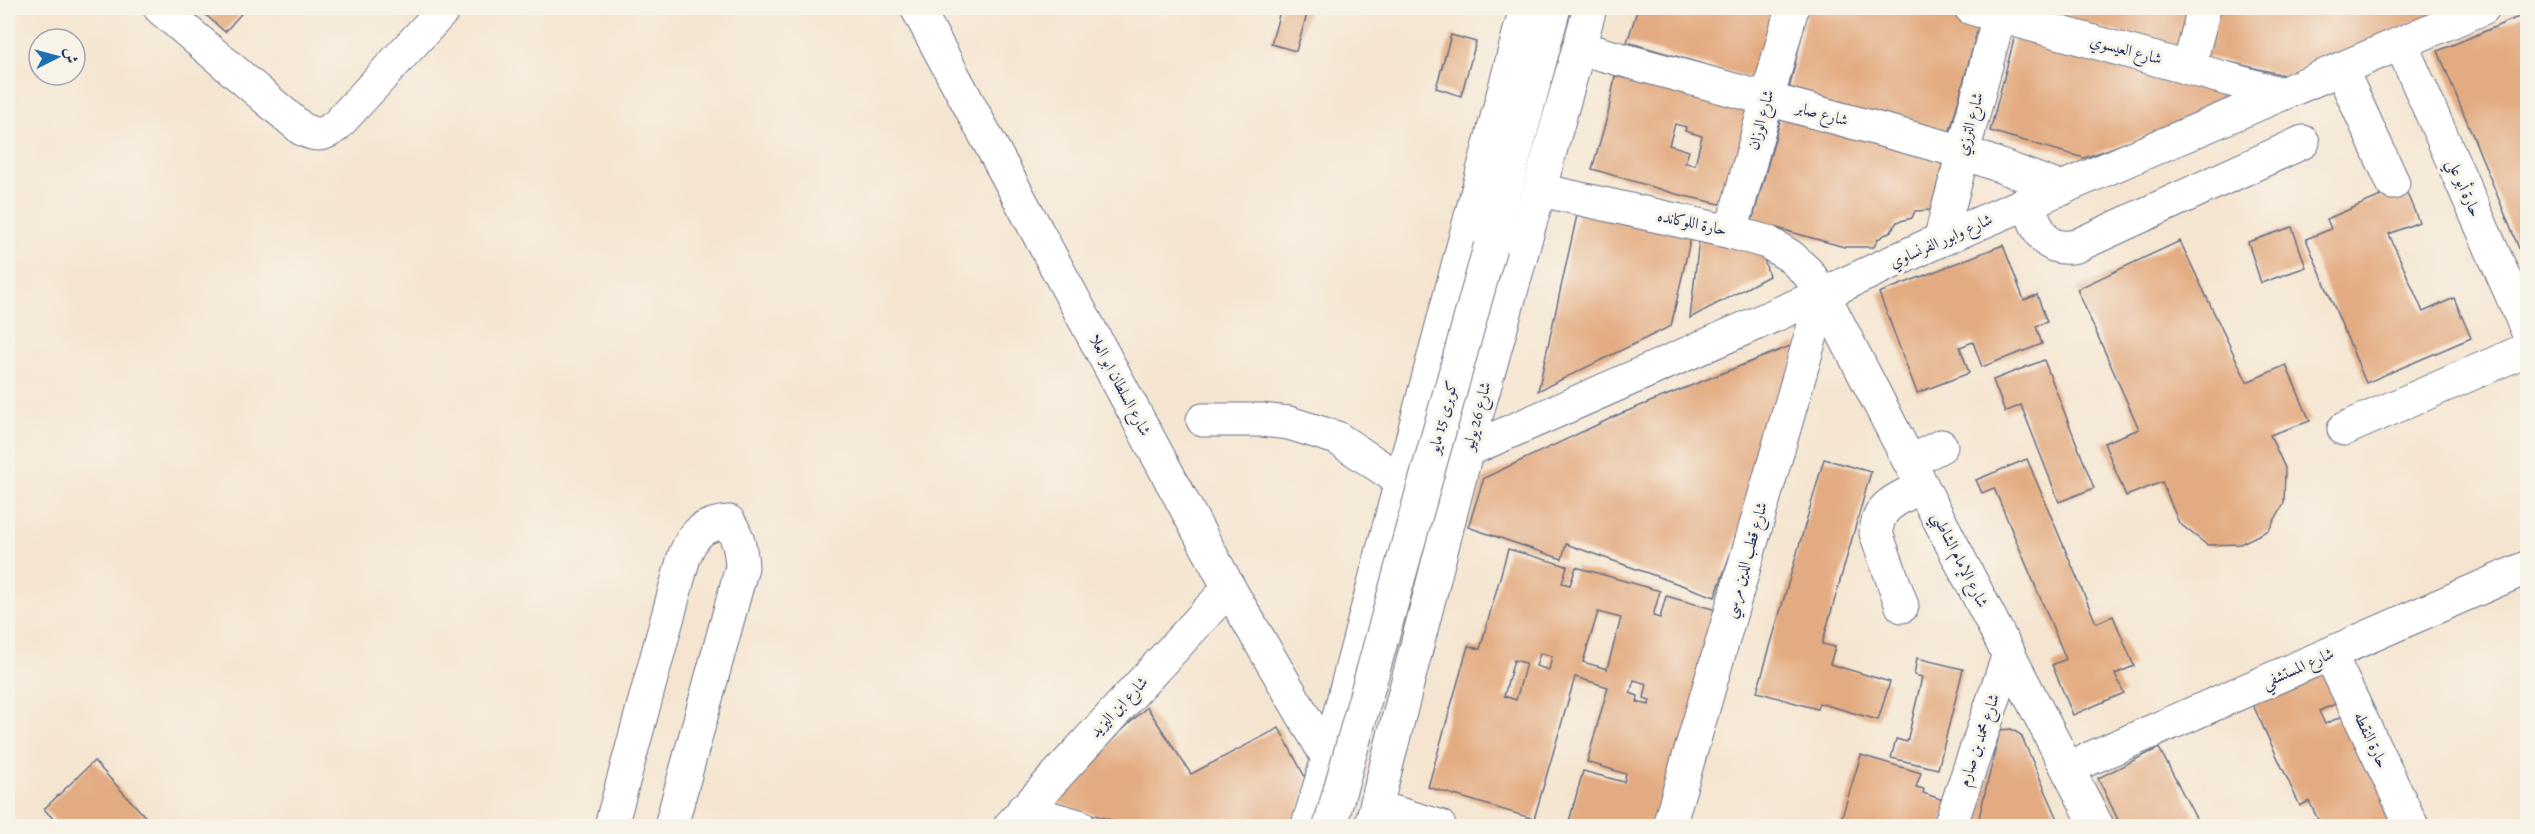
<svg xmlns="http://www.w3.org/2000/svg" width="2535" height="834" font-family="Alegreya,Amiri,serif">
	<rect width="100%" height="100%" fill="#f7f3e8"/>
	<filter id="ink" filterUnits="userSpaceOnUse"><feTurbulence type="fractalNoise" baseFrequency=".0167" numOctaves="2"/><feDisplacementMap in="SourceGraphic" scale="12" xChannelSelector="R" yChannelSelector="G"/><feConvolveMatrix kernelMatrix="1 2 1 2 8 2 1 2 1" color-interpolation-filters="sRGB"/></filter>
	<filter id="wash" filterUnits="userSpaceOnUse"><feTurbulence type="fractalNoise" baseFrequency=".008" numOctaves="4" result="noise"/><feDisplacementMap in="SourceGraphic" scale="24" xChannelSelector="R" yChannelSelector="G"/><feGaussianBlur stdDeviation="1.35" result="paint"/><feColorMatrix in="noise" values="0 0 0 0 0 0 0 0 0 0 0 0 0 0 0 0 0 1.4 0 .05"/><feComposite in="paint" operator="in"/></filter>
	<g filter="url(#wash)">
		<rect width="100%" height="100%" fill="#f5e5d0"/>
		<g id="blocks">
			<!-- building -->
			<g fill="#e3ab81" fill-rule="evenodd">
				<path d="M198,8h48l-21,24z"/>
				<path d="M1281,8h28l-13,43 -25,-7z"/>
				<path d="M1638,8h152l-22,75 -141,-41z"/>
				<path d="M1808,8h138l35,9 -33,122 -161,-41z"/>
				<path d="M2032,8h159l-11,42z"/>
				<path d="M2215,8h232l-159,68 -84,-20z"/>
				<path d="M2528,13v249l-3,1 -87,-212z"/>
				<path d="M2017,28l219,57 -2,19 -150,54 -94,-27z"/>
				<path d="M1451,35l25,7 -15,54 -25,-8z"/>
				<path d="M1615,76l140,28 -26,102 -53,-12 -84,-25 16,-55zM1675,124l11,3 -1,4 17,5 -7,29 -10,-2 4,-12 -20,-6z"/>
				<path d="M1782,114l162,44 -13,52 -16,1 -3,7 -15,4 -6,9 -13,8 -4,8h-30l-92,-26z"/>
				<path d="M2404,186l15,36 -30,12 34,78 31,-14 17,40 -105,45 -60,-144 25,-10 -4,-10z"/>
				<path d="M1583,188l113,26 -25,112 -133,65z"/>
				<path d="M2292,227l14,40 -45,16 -13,-41z"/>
				<path d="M1700,231l60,14 9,31 -79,42z"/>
				<path d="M2180,241l67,141 39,-17 24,56 -40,14 15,33 -1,35 -15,27 -29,14 -33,1 -28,-22 -17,-41 -36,14 -22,-53 35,-14 -62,-140z"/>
				<path d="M2003,245l21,55 13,-5 10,27 -11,4 6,18 -60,23 -9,-25 -13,5 9,26 -52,20 -38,-100z"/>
				<path d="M1798,343l-49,159 -34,95 -149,-53 -4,15 -94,-32 16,-49 136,-64z"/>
				<path d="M2044,360l50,128 -35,14 -38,-97 -16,7 -12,-32z"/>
				<path d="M1824,459l47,13 -49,172 13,3 -5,17 60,18 -12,38 -59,-17 -2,6 -60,-17z"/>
				<path d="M2027,459l69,164 17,-7 21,50 -19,8 9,19 -51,22 -21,-50 14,-6 -72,-171 -12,5 -6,-13z"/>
				<path d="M1508,549l59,17 -5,17 8,2 6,-18 84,24 -7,25 7,2 6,-22 54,15 -53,215 -99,-1 15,-54 41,11 2,-8 -39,-12 21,-75 -33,-10 -41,142 -106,-32 40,-141 12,3zM1598,612l23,6 -14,51 -24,-7zM1540,653l12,3 -3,14 -13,-4zM1514,660l12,3 -10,37 -12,-4zM1634,680l13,4 -3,14 6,2 -1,5 -12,-3 1,-6 -8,-3z"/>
				<path d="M1917,658l46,11 -25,100 -47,-11 5,-19 11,3 15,-65 -8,-2z"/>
				<path d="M2331,670l13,30 -25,11 6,13 27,-12 56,114h-98l9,-4 -10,-21 -9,5 -47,-101z"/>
				<path d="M1147,707l44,67 88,-46 28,53 -12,45h-165l-83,-26z"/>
				<path d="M2011,729l10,6 40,91h-84l23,-96z"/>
				<path d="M2159,748l39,74 2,4h-79l-23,-48z"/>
				<path d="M1861,755l60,18 -5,14 8,2 -1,4 26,9 -8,24h-102z"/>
				<path d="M94,761l60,65h-94l-16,-17z"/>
			</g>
		</g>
	</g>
	<g filter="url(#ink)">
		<use href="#blocks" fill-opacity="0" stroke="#676f86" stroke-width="1.5"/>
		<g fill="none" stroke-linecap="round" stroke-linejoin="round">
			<!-- minor casing -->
			<g stroke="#676f86" stroke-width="35">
				<g id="minor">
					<path d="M160,8l142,121c15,8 23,6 35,-4l108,-117"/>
					<path d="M917,8l312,580 99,170"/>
					<path d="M1971,8l311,86"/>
					<path d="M2401,44l127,288"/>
					<path d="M1579,48l384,104 99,37"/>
					<path d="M2189,67l15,-59"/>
					<path d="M2341,69l52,114"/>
					<path d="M1540,190l191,42 36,10 23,14 18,17 15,21 274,532"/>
					<path d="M2027,203c12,26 15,50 49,43l227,-104"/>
					<path d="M1731,232l61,-224"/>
					<path d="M1940,240l61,-232"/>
					<path d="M1203,420h58l28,3 48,15 63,42 423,-186 117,-54 543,-232"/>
					<path d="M2344,429l184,-80"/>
					<path d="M1910,462l31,-16"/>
					<path d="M1902,606l-26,-73c2,-30 22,-33 46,-47"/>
					<path d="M2330,654l82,172"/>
					<path d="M2068,768l460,-201"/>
					<path d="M1376,807l63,19"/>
					<path d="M1023,810l56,16"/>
					<path d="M611,826l73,-269c9,-24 19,-33 45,-35 9,15 12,27 13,45l-71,259"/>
					<path d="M1010,826l219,-238"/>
					<path d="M1669,826l154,-532"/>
					<path d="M1950,826l59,-172"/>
				</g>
			</g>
			<!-- major casing -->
			<g stroke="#676f86" stroke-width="35">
				<g id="major">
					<path d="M1308,826l20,-68 198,-750"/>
					<path d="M1371,826l96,-377 123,-441"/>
				</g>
			</g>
			<!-- highway casing -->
			<g stroke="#676f86" stroke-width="35">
				<path id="highway" d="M1490,247l64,-239"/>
			</g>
			<!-- minor -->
			<use href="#minor" stroke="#fff" stroke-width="33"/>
			<!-- major -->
			<use href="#major" stroke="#fff" stroke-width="33"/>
			<!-- highway -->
			<use href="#highway" stroke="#fff" stroke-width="33"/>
			<!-- highway-bridge casing -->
			<g stroke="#676f86" stroke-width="35" stroke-linecap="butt">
				<path id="highway-bridge" d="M1330,826l160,-579"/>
			</g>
			<!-- highway-bridge -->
			<use href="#highway-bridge" stroke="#fff" stroke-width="33"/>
		</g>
	</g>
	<g text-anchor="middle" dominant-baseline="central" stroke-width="6" stroke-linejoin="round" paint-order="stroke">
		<!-- street labels -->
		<g font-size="16" fill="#1b2f5e" stroke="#f7f3e8">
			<text transform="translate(2126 50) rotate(15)">شارع العيسوي</text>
			<text transform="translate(1822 114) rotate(15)">شارع صابر</text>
			<text transform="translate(1761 120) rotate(-75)">شارع الوزان</text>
			<text transform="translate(1970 124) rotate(-75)">شارع الترزي</text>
			<text transform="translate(2464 188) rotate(66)">حارة أبو علي</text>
			<text transform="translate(1692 223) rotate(12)">حارة اللوكانده</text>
			<text transform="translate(1941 241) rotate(-24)">شارع وابور الفرنساوي</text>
			<text transform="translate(1120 385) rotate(62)">شارع السلطان ابو العلا</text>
			<text transform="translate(1477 416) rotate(-75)">شارع 26 يوليو</text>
			<text transform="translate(1443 417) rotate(-75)">كوبرى 15 مايو</text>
			<text transform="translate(1746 560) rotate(-74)">شارع قطب الدين مرسي</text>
			<text transform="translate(1960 560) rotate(63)">شارع الإمام الشاطبي</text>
			<text transform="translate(2298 668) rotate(-24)">شارع المستشفي</text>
			<text transform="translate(1119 707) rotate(-47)">شارع ابن اليزيد</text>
			<text transform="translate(1979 740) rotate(-71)">شارع محمد بن صارم</text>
			<text transform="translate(2371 740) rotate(65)">حارة النقطه</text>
		</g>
	</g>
	<!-- margin -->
	<rect width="2535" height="834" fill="none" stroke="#f7f3e8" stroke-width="30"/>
	<!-- north arrow -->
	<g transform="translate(57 57) rotate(84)"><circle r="28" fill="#f7f3e8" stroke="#9fa5b1" stroke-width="1.5"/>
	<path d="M0-4.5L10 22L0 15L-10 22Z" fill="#1f6fb2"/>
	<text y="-9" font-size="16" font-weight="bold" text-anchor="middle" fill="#1b2f5e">ش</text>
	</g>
</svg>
